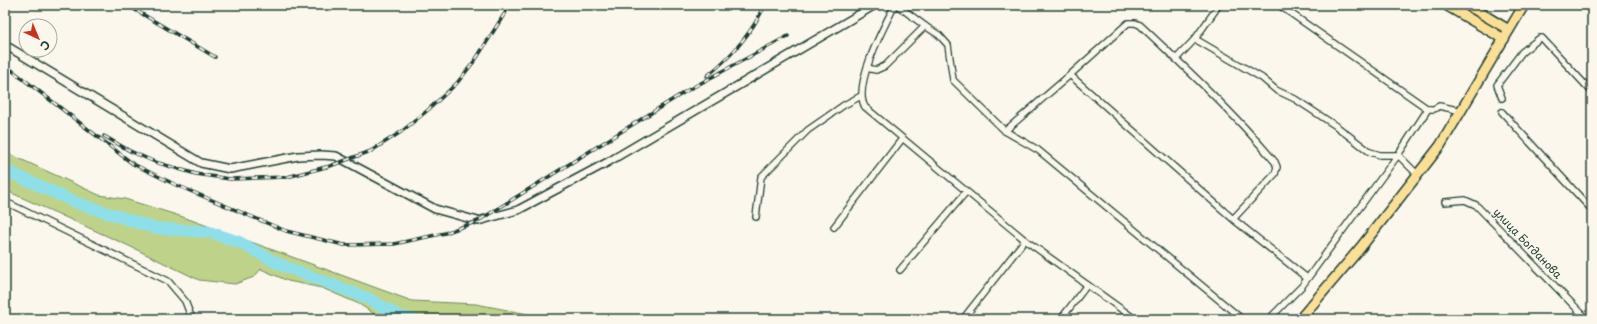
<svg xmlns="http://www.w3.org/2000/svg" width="1597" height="324" font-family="'Playpen Sans',sans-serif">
	<rect width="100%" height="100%" fill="#fbf7ec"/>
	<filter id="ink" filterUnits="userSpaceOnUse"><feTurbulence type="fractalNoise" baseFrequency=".025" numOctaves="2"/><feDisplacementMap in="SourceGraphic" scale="8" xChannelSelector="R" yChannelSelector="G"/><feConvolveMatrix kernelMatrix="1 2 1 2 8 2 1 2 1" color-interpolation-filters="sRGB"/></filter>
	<g filter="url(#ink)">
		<!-- green -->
		<path fill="#bed389" stroke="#6e885e" d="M5,152l94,43 26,4 58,18 229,84 64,3 78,15h-172l-23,-15 -37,-16 -34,-7 -27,-12 -7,8 -19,7 -36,-4 -70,-34 -124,-56z"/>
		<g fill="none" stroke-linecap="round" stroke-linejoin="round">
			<!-- river -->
			<path stroke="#8edfe9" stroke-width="12" d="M5,170l72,33 77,25 55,4 30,10 42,23 86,33 34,19 10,2"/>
			<!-- minor casing -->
			<g stroke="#1f3d34" stroke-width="8">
				<g id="minor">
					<path d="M895,5c-11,21 -43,81 -30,102l160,133 110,79"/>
					<path d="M897,5l28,21"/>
					<path d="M1195,39l67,39 14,12 19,9 41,27 34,26 10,3h18l30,-46 -149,-104"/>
					<path d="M1176,59l19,-20 24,-34"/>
					<path d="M867,68l9,2 9,-4 40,-40 14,9 9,10 5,35 52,51 65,-56"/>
					<path d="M1502,98l-5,-13 25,-33 18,-14h2l50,54"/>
					<path d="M1428,109h6l5,-3 23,5"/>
					<path d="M1502,112l90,98"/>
					<path d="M1005,131l33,19 204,169"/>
					<path d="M1445,202l20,-2 11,5 111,114"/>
					<path d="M5,204h5l158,77 17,20 7,18"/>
					<path d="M756,217l5,-40 47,-47 36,-25 17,-9"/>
					<path d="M1233,219l42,-45 2,-7 -2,-5c-41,-49 -88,-93 -135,-137l-5,-2h-7l-58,52 163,144 74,59"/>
					<path d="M834,227l68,-88"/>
					<path d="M900,270l66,-78"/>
					<path d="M963,319l62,-79"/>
					<path d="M1061,319l26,-34"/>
					<path d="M1269,319l33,-33 96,-131 20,20"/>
				</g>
			</g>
			<!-- tertiary casing -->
			<g stroke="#1f3d34" stroke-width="10">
				<path id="tertiary" d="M5,45l196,118 29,6 68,-13 23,-1 15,1 99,53 43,12 40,-11 90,-48 267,-157"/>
			</g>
			<!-- primary casing -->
			<g stroke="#1f3d34" stroke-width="12">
				<g id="primary">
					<path d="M1446,5l58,34"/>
					<path d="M1467,5l42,25"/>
					<path d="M1300,319l61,-72 79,-101 84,-141"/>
				</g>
			</g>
			<!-- minor -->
			<use href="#minor" stroke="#fbf7ec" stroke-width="5.5"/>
			<!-- tertiary -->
			<use href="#tertiary" stroke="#fbf7ec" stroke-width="7"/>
			<!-- primary -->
			<use href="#primary" stroke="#fadf96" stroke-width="9"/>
			<!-- rail casing -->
			<g stroke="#1f3d34" stroke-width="3.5">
				<g id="rail">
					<path d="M127,5l88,52"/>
					<path d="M5,65l128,99 43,21 110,46 58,14 50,-1 51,-11 33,-12 210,-131 100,-54"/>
					<path d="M707,76c24,-19 45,-44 58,-71"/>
					<path d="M104,136l26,15 25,11 41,12 34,5 57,-2 43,-11 41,-15 30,-19 27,-22 29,-27 19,-24 34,-54"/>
				</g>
			</g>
			<!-- rail -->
			<use href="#rail" stroke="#fbf7ec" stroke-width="2" stroke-dasharray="6" stroke-linecap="butt"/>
		</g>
	</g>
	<g text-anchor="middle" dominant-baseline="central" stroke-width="3" stroke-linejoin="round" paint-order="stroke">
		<!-- street labels -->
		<g font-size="11" fill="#1f3d34" stroke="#fbf7ec">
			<text transform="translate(1528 243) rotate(46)">улица Богданова</text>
		</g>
	</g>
	<!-- margin -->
	<rect width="1597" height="324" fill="none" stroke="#fbf7ec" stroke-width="20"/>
	<rect x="10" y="10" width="1577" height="304" fill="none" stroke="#1f3d34" stroke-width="1.5" filter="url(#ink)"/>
	<!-- north arrow -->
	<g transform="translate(38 38) rotate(136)"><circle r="19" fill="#fbf7ec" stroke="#a3ada2"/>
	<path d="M0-3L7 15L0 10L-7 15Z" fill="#c8321e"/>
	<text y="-6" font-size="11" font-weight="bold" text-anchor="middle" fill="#1f3d34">С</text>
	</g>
</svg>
